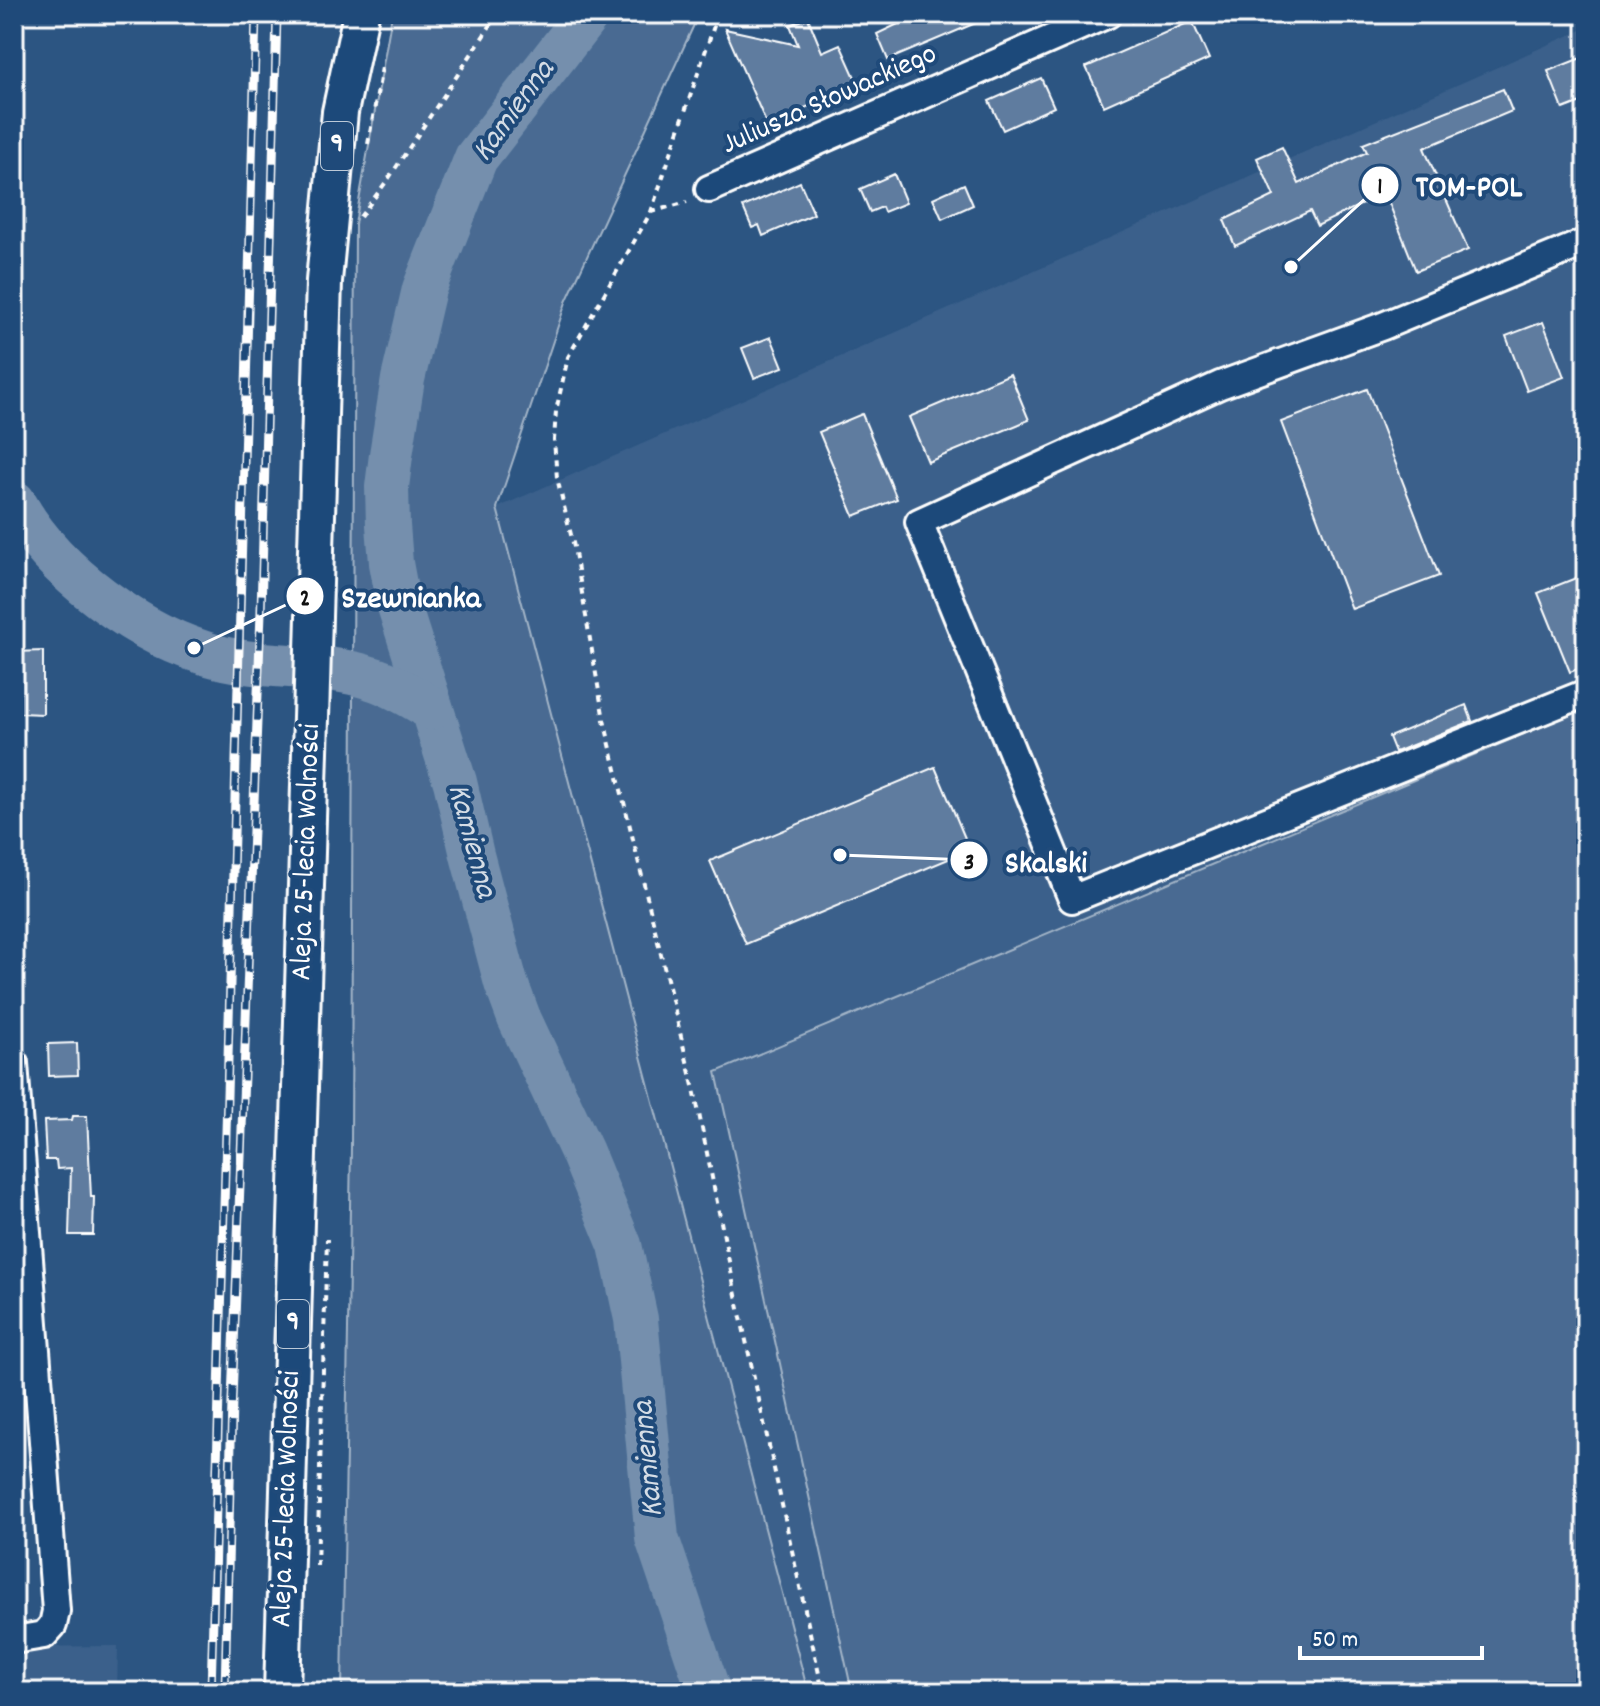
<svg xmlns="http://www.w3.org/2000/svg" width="1600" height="1706" font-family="Dekko,sans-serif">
	<rect width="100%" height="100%" fill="#2c5582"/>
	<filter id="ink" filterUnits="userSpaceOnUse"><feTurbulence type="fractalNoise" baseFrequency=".0125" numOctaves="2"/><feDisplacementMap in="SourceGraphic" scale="16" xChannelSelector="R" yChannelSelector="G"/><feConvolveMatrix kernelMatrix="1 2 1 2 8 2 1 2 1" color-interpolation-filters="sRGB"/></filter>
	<g filter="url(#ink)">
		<!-- built -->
		<g fill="#3b618b">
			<path d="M1586,28v1664h-778l-311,-1184z"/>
			<path d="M118,1646l-1,46h-103v-45z"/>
		</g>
		<!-- green -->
		<g fill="#486b92" stroke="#a4b5c8" stroke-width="2">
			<path d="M392,14h307l-133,288 -69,206 311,1184h-466l9,-545 4,-923z"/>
			<path d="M1586,708v239l-12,5 12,30v710h-734l-136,-620z"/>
		</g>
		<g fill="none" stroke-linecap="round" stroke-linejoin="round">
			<!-- river -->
			<g stroke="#748fad" stroke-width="44">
				<path d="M588,14l-112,144 -52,131 -21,90 -12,76 -4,32 1,38 3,38 8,43 56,176 17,73 34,128 13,35 63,134 38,93 16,74 21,219 52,154"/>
				<path d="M14,502c38,70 128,136 205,155 49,13 104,5 152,21 21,6 41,19 60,30"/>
			</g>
		</g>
		<!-- building -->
		<g fill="#5e7c9f" stroke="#fff" stroke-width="2">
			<path d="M919,14h78l-109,46 -11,-26z"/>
			<path d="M808,18l14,34 18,-8 18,40 -91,41 -42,-96 73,16 -8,-20z"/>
			<path d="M1192,21l17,38 -105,47 -18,-39z"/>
			<path d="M1586,56v44l-23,9 -15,-38z"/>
			<path d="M1041,78l13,29 -51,23 -14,-29z"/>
			<path d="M1503,89l9,22 -88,37 44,102 -52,21 -31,-78 -68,33 -7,-15 -75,35 -11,-26 50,-24 -17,-38 25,-11 17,37 68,-32 -4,-8z"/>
			<path d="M894,174l12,29 -22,9 -2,-5 -12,5 -10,-23z"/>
			<path d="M800,182l14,32 -51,22 -4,-11 -7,3 -9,-21z"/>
			<path d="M964,184l9,21 -31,14 -9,-21z"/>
			<path d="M1543,322l21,55 -37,14 -21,-55z"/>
			<path d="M771,337l12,30 -29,11 -12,-30z"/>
			<path d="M1010,374l19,46 -101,42 -19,-45z"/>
			<path d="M1367,389l72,187 -87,33 -71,-187z"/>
			<path d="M862,414l35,85 -43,17 -35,-84z"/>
			<path d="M1586,574v92l-16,6 -32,-79z"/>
			<path d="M43,651v63l-24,-1 1,-38h-5l-1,-23z"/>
			<path d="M1466,705l6,16 -77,31 -6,-15z"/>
			<path d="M935,767l35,83 -224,94 -36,-83z"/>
			<path d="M77,1043l1,32 -29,1 -1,-32z"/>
			<path d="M73,1116h14l4,81h3l-1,38h-24l2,-67 -14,1 -1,-9h-10l-2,-39 28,-1z"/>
		</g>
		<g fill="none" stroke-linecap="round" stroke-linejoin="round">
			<!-- minor casing -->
			<g stroke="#fff" stroke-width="32">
				<g id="minor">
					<path d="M709,189l399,-175"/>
					<path d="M1586,242l-203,84 -163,59 -301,137 153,377 514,-206"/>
					<path d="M14,1063l42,548 -3,14 -9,10 -30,5"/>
				</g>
			</g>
			<!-- major casing -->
			<g stroke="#fff" stroke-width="40">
				<path id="major" d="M282,1692l42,-1411 16,-169 21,-98"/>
			</g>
			<!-- path -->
			<g stroke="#fff" stroke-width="4" stroke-dasharray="6 6" stroke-linecap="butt">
				<path d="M718,14l-67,198 -83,145 -12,54 -2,29 3,38 17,69 30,173 91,374 39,192 89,406"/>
				<path d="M1130,22l18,-8"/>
				<path d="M368,144l15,-82"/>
				<path d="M651,212l36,-10"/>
				<path d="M360,217l29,-39 109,-164"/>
				<path d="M317,1566l10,-327"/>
			</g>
			<!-- minor -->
			<use href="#minor" stroke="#1f4a7a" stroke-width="26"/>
			<!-- major -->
			<use href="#major" stroke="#1f4a7a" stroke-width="34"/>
			<!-- rail casing -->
			<g stroke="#fff" stroke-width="9">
				<g id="rail">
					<path d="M211,1692l45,-1678"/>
					<path d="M225,1692l7,-291 29,-789 16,-598"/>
				</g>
			</g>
			<!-- rail -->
			<use href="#rail" stroke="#1f4a7a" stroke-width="6" stroke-dasharray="18" stroke-linecap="butt"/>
		</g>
	</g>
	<g text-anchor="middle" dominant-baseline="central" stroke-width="8" stroke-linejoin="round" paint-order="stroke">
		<!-- shield labels -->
		<g fill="#1f4a7a" stroke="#bcc9d7" stroke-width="2">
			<rect x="321" y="122" width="32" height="48" rx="6"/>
			<rect x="277" y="1300" width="32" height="48" rx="6"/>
		</g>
		<g font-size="28" font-weight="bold" fill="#fff">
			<text x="337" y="146">9</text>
			<text x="293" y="1324">9</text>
		</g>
		<!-- street labels -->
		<g font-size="30" fill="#fff" stroke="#1f4a7a">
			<text transform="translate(830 101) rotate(-24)">Juliusza Słowackiego</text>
			<text transform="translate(308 852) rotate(-88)">Aleja 25-lecia Wolności</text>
			<text transform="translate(288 1499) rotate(-88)">Aleja 25-lecia Wolności</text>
		</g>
		<!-- water labels -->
		<g font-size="32" font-style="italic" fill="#d5dde6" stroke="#1f4a7a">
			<text transform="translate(515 112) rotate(-54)">Kamienna</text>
			<text transform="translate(470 841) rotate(75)">Kamienna</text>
			<text transform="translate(650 1459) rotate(-95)">Kamienna</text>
		</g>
	</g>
	<!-- callouts -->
	<path fill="none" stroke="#fff" stroke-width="3" d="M1291 267L1380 185M194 648L305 596M840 855L969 860"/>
	<g fill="#fff" stroke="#1f4a7a" stroke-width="3">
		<circle cx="1291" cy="267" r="8"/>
		<circle cx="194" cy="648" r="8"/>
		<circle cx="840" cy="855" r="8"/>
		<circle cx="1380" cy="185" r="20"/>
		<circle cx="305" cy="596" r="20"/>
		<circle cx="969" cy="860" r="20"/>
	</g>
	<g font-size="24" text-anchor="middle" font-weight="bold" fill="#111">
		<text x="1380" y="193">1</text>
		<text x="305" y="605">2</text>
		<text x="969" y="869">3</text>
	</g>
	<g font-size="32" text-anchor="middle" font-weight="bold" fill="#fff" stroke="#1f4a7a" stroke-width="8" stroke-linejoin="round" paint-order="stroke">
		<text x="1469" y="196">TOM-POL</text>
		<text x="411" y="607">Szewnianka</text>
		<text x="1046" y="872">Skalski</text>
	</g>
	<!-- margin -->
	<rect width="1600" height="1706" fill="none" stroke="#1f4a7a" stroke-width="48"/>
	<rect x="24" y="24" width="1552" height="1658" fill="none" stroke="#fff" stroke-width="3" filter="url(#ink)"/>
	<!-- scale -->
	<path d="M1300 1646v12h182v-12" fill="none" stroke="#ffffff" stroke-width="4"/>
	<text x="1312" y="1646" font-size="24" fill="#ffffff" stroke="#1f4a7a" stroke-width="6" paint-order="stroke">50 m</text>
</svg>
